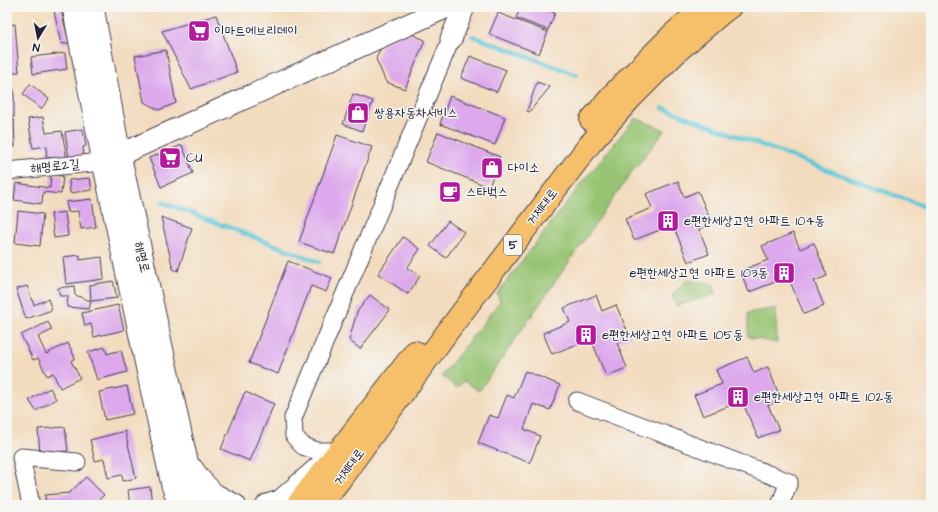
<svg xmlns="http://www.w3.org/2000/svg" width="938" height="512" font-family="'Architects Daughter','Poor Story',sans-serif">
	<rect width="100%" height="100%" fill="#f6f6f2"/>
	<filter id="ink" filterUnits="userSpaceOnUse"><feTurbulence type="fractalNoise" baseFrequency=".025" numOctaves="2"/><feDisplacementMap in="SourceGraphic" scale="8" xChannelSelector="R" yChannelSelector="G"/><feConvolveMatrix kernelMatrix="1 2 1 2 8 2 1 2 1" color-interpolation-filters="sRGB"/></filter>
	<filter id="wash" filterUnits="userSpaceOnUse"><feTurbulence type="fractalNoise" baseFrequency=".012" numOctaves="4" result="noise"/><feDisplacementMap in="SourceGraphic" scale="16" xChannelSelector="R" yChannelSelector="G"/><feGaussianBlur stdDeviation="0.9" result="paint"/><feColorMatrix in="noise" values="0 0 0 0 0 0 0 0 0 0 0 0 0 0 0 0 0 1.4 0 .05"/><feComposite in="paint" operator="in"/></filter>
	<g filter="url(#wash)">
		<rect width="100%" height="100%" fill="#f3dbbd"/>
		<!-- green -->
		<g fill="#97c472" stroke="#5c7356">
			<path d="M635,118l30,12 -34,43 -152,218 -15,-10 -7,7 -15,-12 58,-75 -3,-7 66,-87z"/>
			<path d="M687,280l26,4 3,10 -40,12 -4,-11z"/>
			<path d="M776,308l1,35 -29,-6v-24z"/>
		</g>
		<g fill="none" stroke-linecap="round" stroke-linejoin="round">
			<!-- stream -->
			<g stroke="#5dc7d7" stroke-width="4.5">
				<path d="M473,36l104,39"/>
				<path d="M663,108l268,101"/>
				<path d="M162,202l157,60"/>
			</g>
		</g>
		<g id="blocks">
			<!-- building -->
			<g fill="#dda9ec">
				<path d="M521,7h20l14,6 -7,17 -32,-12z"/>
				<path d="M61,10l8,33 -8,1 -7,-33z"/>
				<path d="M498,13l50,19 -9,22 -50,-20z"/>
				<path d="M216,15l21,57 -46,17 -29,-58z"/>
				<path d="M15,24l4,48 -12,1v-48z"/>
				<path d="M407,32l18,8 -20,49 -19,-7 -10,-23 7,-16z"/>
				<path d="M166,50l10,53 -17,7 -15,-8 -9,-46z"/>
				<path d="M65,53l2,16 -34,5 -2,-17z"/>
				<path d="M470,56l36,14 -9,22 -36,-14z"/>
				<path d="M537,82l13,5 -21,25 -2,-1z"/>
				<path d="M30,84l19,15 -8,10 -18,-15z"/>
				<rect x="7" y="90" width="7" height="27"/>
				<path d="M353,94l20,7 -11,30 -19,-7z"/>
				<path d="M450,96l55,21 -10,28 -55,-21z"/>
				<path d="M43,117l3,16 16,-2 5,29 -21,-3 1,-11 -14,2 -5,-29z"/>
				<path d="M7,120h7l1,27h-8z"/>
				<path d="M83,129l3,17 -3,1 1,10 -15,2 -4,-27z"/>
				<path d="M438,132l62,25 -11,30 -63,-25z"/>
				<path d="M337,135l35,12 -38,107 -35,-12z"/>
				<path d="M182,145l11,28 -32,14 -12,-29z"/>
				<path d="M51,175l12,1 -2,18 -18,-2 -1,12 -28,-4 2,-17 34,5z"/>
				<path d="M90,178l2,12 -22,3 -1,-13z"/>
				<path d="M678,181l6,16 14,-6 14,33 -13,5 10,25 -21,8 -15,-37 -39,15 -9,-21 27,-11 -6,-14z"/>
				<path d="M92,199l4,28 -15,2 -3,-18 -10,1 -2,-10z"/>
				<path d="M18,211l25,3 -3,32 -25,-3z"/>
				<path d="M65,212l3,24 -14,2 -3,-24z"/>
				<path d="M161,217l31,11 -14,43 -5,-2z"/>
				<path d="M448,221l16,11 -18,26 -16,-12z"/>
				<path d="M793,233l7,16 14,-6 13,33 -13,5 10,25 -20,8 -16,-37 -39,15 -9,-21 28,-11 -6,-14z"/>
				<path d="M403,237l17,12 -13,19 13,8 -12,18 -30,-20z"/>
				<path d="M80,255v5l22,-3 2,22 -38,5 -3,-27z"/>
				<path d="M288,261l44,17 -6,14 -15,-6 -33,88 -29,-11z"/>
				<path d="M113,281l4,17 -26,3 -1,-16z"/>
				<path d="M27,286l7,19 14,-6 4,11 -26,9 -10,-30z"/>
				<path d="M74,286l1,9 16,6 -2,8 -22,-2 1,-11h-8l-2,-8z"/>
				<path d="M370,295l20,15 -30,39 -11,-9 8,-28z"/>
				<path d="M596,295l6,16 14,-6 14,32 -13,6 10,25 -21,8 -15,-37 -39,15 -9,-21 27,-11 -6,-14z"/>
				<path d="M118,305l6,25 -30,7 -3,-13 -6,2 -3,-13z"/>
				<path d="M48,322l4,8 -14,7 8,17 22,-11 7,15 -4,3 9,17 -20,10 -7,-15 -6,3 -9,-18 -5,2 -12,-25z"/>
				<path d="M105,347l2,7 14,-4 6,22 -30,8 -9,-28z"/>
				<path d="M747,357l7,16 14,-6 13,33 -13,5 11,25 -21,8 -16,-37 -39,15 -9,-21 28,-11 -6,-14z"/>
				<path d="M525,371l35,14 -10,25 -17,-6 -9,25 16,7 -10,27 -52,-20 11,-28 9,3 9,-23 7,3z"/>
				<path d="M127,386l6,28 -28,6 -6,-28z"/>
				<path d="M50,388l6,11 -20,12 -7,-11z"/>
				<path d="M245,392l29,12 -24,57 -29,-12z"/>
				<path d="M65,427l3,24 -28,2 -2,-24z"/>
				<path d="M125,431l11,47 -13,3 -1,-6 -14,3 -4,-19 -9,2 -5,-21z"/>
				<path d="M86,477l18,18 -11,10h-47l-1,-10 24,-2z"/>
				<path d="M150,487l2,18h-22l-2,-15z"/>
			</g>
		</g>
	</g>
	<g filter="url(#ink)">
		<use href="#blocks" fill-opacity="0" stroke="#413e4e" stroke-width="1"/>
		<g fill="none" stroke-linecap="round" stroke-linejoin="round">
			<!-- minor casing -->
			<g stroke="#413e4e" stroke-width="19">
				<g id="minor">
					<path d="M7,171l96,-9"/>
					<path d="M577,401l212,81 -9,23"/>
					<path d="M338,451h-21l-14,-5 -9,-10 -1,-18 158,-379"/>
					<path d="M31,505l-10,-48 56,5"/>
				</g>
			</g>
			<!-- tertiary casing -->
			<g stroke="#413e4e" stroke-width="23">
				<g id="tertiary">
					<path d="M73,7l30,155 53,250 16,73 7,20"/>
					<path d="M93,7l27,148 72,329 9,21"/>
					<path d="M451,39l13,-32"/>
					<path d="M108,160l339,-153"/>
					<path d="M192,468l8,11 14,15 21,11"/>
					<path d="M267,505l13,-4 39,-34"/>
				</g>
			</g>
			<!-- primary casing -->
			<g stroke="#413e4e" stroke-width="24">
				<g id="primary">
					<path d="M591,120l27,-31 55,-55 32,-27"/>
					<path d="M297,505l118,-153"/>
					<path d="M320,505l19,-24 109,-150 142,-187 41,-46 48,-48 43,-37 8,-6"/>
				</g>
			</g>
			<!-- minor -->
			<use href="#minor" stroke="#fff" stroke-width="17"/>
			<!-- tertiary -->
			<use href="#tertiary" stroke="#fff" stroke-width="21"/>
			<!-- primary -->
			<use href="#primary" stroke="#f6c06b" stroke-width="22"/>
		</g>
	</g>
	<!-- icons -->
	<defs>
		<g id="supermarket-square" transform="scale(1.15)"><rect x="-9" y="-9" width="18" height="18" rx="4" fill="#b5179e" stroke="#f6f6f2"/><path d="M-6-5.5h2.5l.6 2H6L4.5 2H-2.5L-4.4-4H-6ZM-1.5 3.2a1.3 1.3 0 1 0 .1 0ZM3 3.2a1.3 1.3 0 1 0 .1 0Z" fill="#fff"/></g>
		<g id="shop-square" transform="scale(1.15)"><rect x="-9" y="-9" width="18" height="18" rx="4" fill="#b5179e" stroke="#f6f6f2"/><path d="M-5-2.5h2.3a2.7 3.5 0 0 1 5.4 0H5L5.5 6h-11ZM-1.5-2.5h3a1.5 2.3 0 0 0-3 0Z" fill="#fff"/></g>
		<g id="cafe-square" transform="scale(1.15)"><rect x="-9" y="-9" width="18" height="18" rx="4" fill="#b5179e" stroke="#f6f6f2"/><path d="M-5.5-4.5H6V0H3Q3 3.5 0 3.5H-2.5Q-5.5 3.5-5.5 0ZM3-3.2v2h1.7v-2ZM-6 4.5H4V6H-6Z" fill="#fff"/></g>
		<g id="building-square" transform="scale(1.15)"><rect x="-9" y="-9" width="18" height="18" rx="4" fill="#b5179e" stroke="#f6f6f2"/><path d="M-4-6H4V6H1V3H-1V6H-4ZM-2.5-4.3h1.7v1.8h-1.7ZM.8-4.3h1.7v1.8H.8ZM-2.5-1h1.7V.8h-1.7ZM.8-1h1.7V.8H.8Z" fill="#fff"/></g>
	</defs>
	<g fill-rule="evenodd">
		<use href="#supermarket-square" x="199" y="31"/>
		<use href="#shop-square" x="358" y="113"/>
		<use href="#supermarket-square" x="170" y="158"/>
		<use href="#shop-square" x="492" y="168"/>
		<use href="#cafe-square" x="450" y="192"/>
		<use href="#building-square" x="668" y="221"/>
		<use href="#building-square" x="784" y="273"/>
		<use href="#building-square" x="586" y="335"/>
		<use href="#building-square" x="738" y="397"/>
	</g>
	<g text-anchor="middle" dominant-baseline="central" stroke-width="3" stroke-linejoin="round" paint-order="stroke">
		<!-- shield labels -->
		<rect fill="#f6f6f2" stroke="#626272" stroke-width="1" x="504" y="235" width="18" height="20" rx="3"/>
		<g font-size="12" font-weight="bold" fill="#22223b">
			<text x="513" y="245">5</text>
		</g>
		<!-- poi labels -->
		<g font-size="13" fill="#22223b" stroke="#f6f6f2" text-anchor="start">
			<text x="214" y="31">이마트에브리데이</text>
			<text x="374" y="113">쌍용자동차서비스</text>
			<text x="186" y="158">CU</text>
			<text x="508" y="168">다이소</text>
			<text x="466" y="192">스타벅스</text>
			<text x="684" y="221">e편한세상고현 아파트 104동</text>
			<text x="768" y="273" text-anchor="end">e편한세상고현 아파트 103동</text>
			<text x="602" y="335">e편한세상고현 아파트 105동</text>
			<text x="754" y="397">e편한세상고현 아파트 102동</text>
		</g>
		<!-- street labels -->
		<g font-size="13" fill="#22223b" stroke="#f6f6f2">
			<text transform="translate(55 166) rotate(-5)">해명로2길</text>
			<text transform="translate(542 207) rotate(-53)">거제대로</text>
			<text transform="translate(142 257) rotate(78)">해명로</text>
			<text transform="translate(349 467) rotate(-54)">거제대로</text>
		</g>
	</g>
	<!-- margin -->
	<rect width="938" height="512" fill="none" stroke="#f6f6f2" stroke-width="24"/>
	<!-- north arrow -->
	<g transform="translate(38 38) rotate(190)" stroke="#f6f6f2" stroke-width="3" paint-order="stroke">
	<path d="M0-3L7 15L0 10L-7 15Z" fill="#22223b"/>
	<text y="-6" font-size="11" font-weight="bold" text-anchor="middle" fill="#22223b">N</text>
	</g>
</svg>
